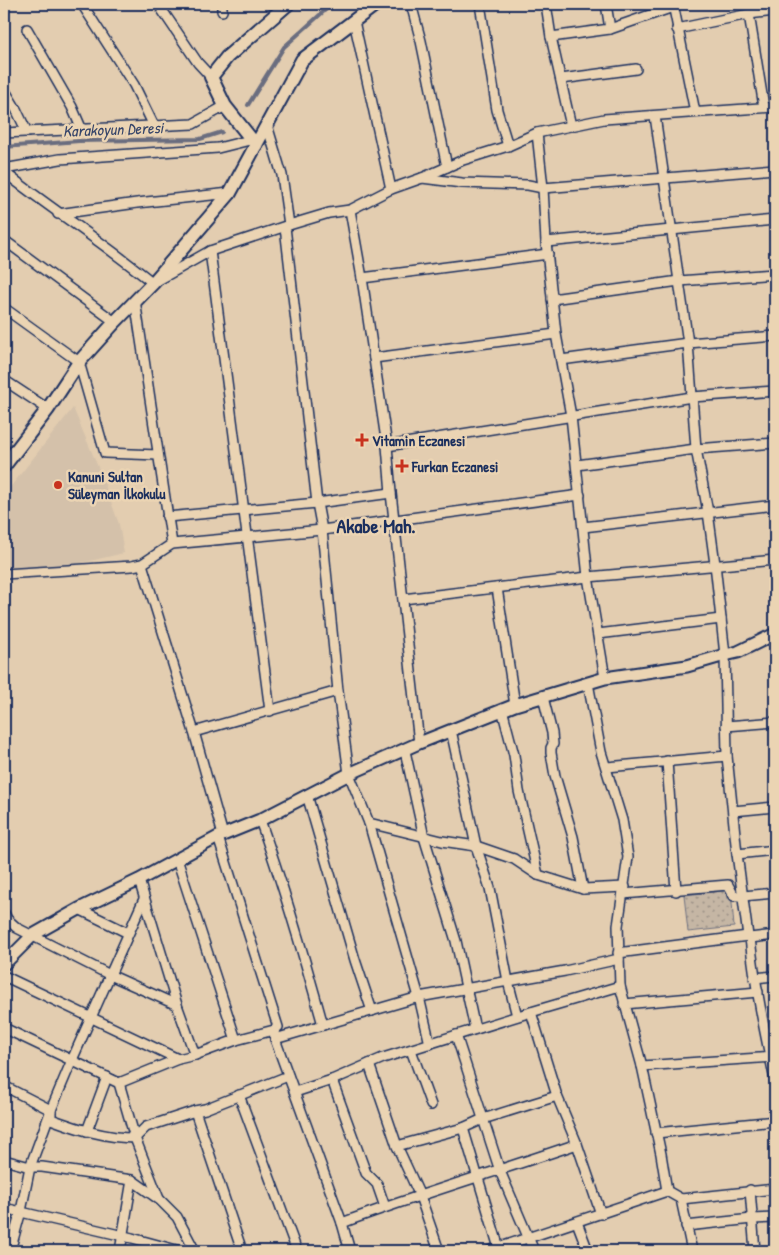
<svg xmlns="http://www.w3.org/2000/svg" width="779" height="1255" font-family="'Patrick Hand',sans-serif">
	<defs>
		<pattern id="green-dots" width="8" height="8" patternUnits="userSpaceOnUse" patternTransform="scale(1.25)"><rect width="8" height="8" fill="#c5b6a4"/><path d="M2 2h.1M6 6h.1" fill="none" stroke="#9f9489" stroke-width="1.8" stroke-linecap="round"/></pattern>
	</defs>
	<rect width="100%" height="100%" fill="#e3cdb0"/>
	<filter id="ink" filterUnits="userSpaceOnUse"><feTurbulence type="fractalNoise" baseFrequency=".02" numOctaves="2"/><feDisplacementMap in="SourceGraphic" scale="10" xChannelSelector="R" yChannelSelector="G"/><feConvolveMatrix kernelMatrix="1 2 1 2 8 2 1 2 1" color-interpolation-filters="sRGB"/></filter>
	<g filter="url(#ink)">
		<!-- built -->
		<path fill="#d4c1aa" d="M73,408l28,66 18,50 5,29 -77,18 -43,2v-78z"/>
		<!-- green -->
		<path fill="url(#green-dots)" stroke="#707281" d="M731,890l3,37 -46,5 -4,-37z"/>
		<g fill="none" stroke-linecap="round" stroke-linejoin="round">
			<!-- stream -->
			<g stroke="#6a6d7f" stroke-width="4">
				<path d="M248,105l36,-58 48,-43"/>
				<path d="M4,147l75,-6 121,-2 22,-7"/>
			</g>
			<!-- minor casing -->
			<g stroke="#1b2f5e" stroke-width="12">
				<g id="minor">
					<path d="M82,4l52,81 20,41"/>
					<path d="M158,4l40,59 13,14"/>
					<path d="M222,4v7"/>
					<path d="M411,4l10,37 26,126"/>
					<path d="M480,4l17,106 11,36"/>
					<path d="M546,4l5,33 20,89"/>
					<path d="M673,4l22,108"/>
					<path d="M749,14l15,93"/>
					<path d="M354,21l37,168"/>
					<path d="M27,29l45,78 10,23"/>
					<path d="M610,29l63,-22"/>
					<path d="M677,29l72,-15 26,-3"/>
					<path d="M551,37l59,-8 -4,-25"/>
					<path d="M561,79l75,-10"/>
					<path d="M4,89l12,20 11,23"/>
					<path d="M655,116l33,227 8,106 12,63 7,52 10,91 2,101 10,98 11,82 2,2c5,48 15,95 25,142"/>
					<path d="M267,125l15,50 7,50"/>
					<path d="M4,133l189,-9 32,-18"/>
					<path d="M537,133l6,55 3,54 10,92 15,82 17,161 17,101"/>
					<path d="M4,169l56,-10 158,-11 32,-8"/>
					<path d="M4,172c49,38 101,72 149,111l57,-32 79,-26 40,-12 21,-3 41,-21 31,-11 41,-18 45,-14 29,-13 67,-14 171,-12"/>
					<path d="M422,178l40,5 66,2 15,3 232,-19"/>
					<path d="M350,210l12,68 25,168 4,47 28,250"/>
					<path d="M58,214l79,-11 93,-10"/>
					<path d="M285,227l32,276 5,27 16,161 11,83 20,49 50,174 11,47"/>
					<path d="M4,240l111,82"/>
					<path d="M546,242l229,-22"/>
					<path d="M210,251l60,460"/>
					<path d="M362,278l186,-24"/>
					<path d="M552,299l127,-18 96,-7"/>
					<path d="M135,300l37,244"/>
					<path d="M4,308l75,54 26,91 53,2"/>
					<path d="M374,358l182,-24"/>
					<path d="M561,360l127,-17 87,-7"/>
					<path d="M4,380l44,29"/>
					<path d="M387,446l305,-49 83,-6"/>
					<path d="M577,465l119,-16 79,-6"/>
					<path d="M167,517l150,-14 74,-10"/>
					<path d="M583,527l192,-22"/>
					<path d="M142,564l52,168 29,103"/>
					<path d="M4,574l128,-8 10,-2 30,-20 150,-14 258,-35"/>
					<path d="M497,588l18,117"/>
					<path d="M403,599l185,-22 187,-17"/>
					<path d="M598,634l123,-15"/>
					<path d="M588,683l13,69 21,68 6,37 -10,69 2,60 22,80 19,88 6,37 14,8 11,52"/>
					<path d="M543,697l9,36 1,11 -2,4v5l4,23 18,61 10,52"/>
					<path d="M502,709l12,46 5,36 19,84"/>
					<path d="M726,726l49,-4"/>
					<path d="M451,730l25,116 14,42 18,93 9,35"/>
					<path d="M194,732l144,-41"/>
					<path d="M405,751l19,86 32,104 19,88"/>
					<path d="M667,761l9,130"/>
					<path d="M607,767l120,-11"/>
					<path d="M307,795l48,165 17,51"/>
					<path d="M733,811l42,-4"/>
					<path d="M260,820c24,68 44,136 63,205"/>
					<path d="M369,823l73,18 34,5 38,13 24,16 45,14 42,-2"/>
					<path d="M218,837l60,190 -4,3 1,9 67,184 8,28"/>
					<path d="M737,854l38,-4"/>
					<path d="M177,859l59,181"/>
					<path d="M139,880l38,125 18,50"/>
					<path d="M623,894l105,-9 6,11h9l32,-3"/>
					<path d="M79,909l49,24"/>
					<path d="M4,913l3,6 10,9 93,47 67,30"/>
					<path d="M750,938l25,-3"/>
					<path d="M618,953l130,-17"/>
					<path d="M4,976l174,83"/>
					<path d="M754,978l21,-2"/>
					<path d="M624,1004l134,-12"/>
					<path d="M531,1012l26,84 20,48 24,70"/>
					<path d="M4,1028l115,55 59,-24 17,-4 41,-15 38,-10"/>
					<path d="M456,1035l44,136 34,80"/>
					<path d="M275,1039l144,-42 146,-26 54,-12"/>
					<path d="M411,1050l20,55"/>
					<path d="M369,1064l28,82 23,50 19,55"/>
					<path d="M642,1066l132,-9"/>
					<path d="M332,1080l34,93 11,11 8,23"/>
					<path d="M119,1083l16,55 24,61"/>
					<path d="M4,1086l47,24v9c27,10 55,19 84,19l11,-11 49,-16 10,-2 83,-33"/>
					<path d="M295,1092l37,-12 51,-22 148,-46 89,-26"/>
					<path d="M239,1095l58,156"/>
					<path d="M195,1111l47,140"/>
					<path d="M463,1128l36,120"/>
					<path d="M87,1131l20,-54"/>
					<path d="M656,1133l119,-12"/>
					<path d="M397,1146l66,-18 20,-9 74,-23"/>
					<path d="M4,1160l26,7h12l90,13 28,20 17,17 18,34"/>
					<path d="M750,1190l5,61"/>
					<path d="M681,1199l94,-10"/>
					<path d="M4,1208l128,30 48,13"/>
					<path d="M577,1222l11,29"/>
					<path d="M342,1223c78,-29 157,-52 235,-79"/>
					<path d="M686,1226l66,-7 23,-1"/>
					<path d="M10,1251l11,-40 9,-44 21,-57 21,-50 72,-161"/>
					<path d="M120,1251l12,-71"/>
					<path d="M489,1251l178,-60"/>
				</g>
			</g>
			<!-- tertiary casing -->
			<g stroke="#1b2f5e" stroke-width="15">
				<path id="tertiary" d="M4,964l29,-29 46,-26 60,-29 79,-43 42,-17 89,-46 70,-31 96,-38 90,-27 82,-12 38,-11 13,-3 37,-18"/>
			</g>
			<!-- secondary casing -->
			<g stroke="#1b2f5e" stroke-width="16">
				<g id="secondary">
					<path d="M256,145l-31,-39 -14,-29 16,-20 61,-53"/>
					<path d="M4,466l44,-57 31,-47 36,-40 38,-39 77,-90 72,-133 74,-56"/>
				</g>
			</g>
			<!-- minor -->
			<use href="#minor" stroke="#ebd4b3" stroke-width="9"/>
			<!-- tertiary -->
			<use href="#tertiary" stroke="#ebd4b3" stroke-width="11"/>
			<!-- secondary -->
			<use href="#secondary" stroke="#ebd4b3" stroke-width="12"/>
		</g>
	</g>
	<!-- markers -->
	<g fill="#c8321e" stroke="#ebd4b3" stroke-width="2">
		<path d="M359.5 432.5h5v5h5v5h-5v5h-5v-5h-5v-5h5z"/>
		<path d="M399.5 458.5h5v5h5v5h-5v5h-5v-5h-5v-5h5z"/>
		<circle cx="58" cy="485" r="5"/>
	</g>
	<g text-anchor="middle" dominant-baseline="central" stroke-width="5" stroke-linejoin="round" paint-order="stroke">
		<!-- poi labels -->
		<g font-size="15" font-weight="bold" fill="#1b2f5e" stroke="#ebd4b3" text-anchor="start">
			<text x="372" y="440">Vitamin Eczanesi</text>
			<text x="412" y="466">Furkan Eczanesi</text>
			<text x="68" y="476">Kanuni Sultan<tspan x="68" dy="17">Süleyman İlkokulu</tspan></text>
		</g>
		<!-- water labels -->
		<g font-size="16" font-style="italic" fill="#354469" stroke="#ebd4b3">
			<text transform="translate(113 129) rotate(-2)">Karakoyun Deresi</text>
		</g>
		<!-- district labels -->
		<g font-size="20" font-weight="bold" fill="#1b2f5e" stroke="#ebd4b3">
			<text x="376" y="525">Akabe Mah.</text>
		</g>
	</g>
	<!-- margin -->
	<rect width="779" height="1255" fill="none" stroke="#ebd4b3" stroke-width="20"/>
	<rect x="10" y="10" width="759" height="1235" fill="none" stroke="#1b2f5e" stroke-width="2" filter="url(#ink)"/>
</svg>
